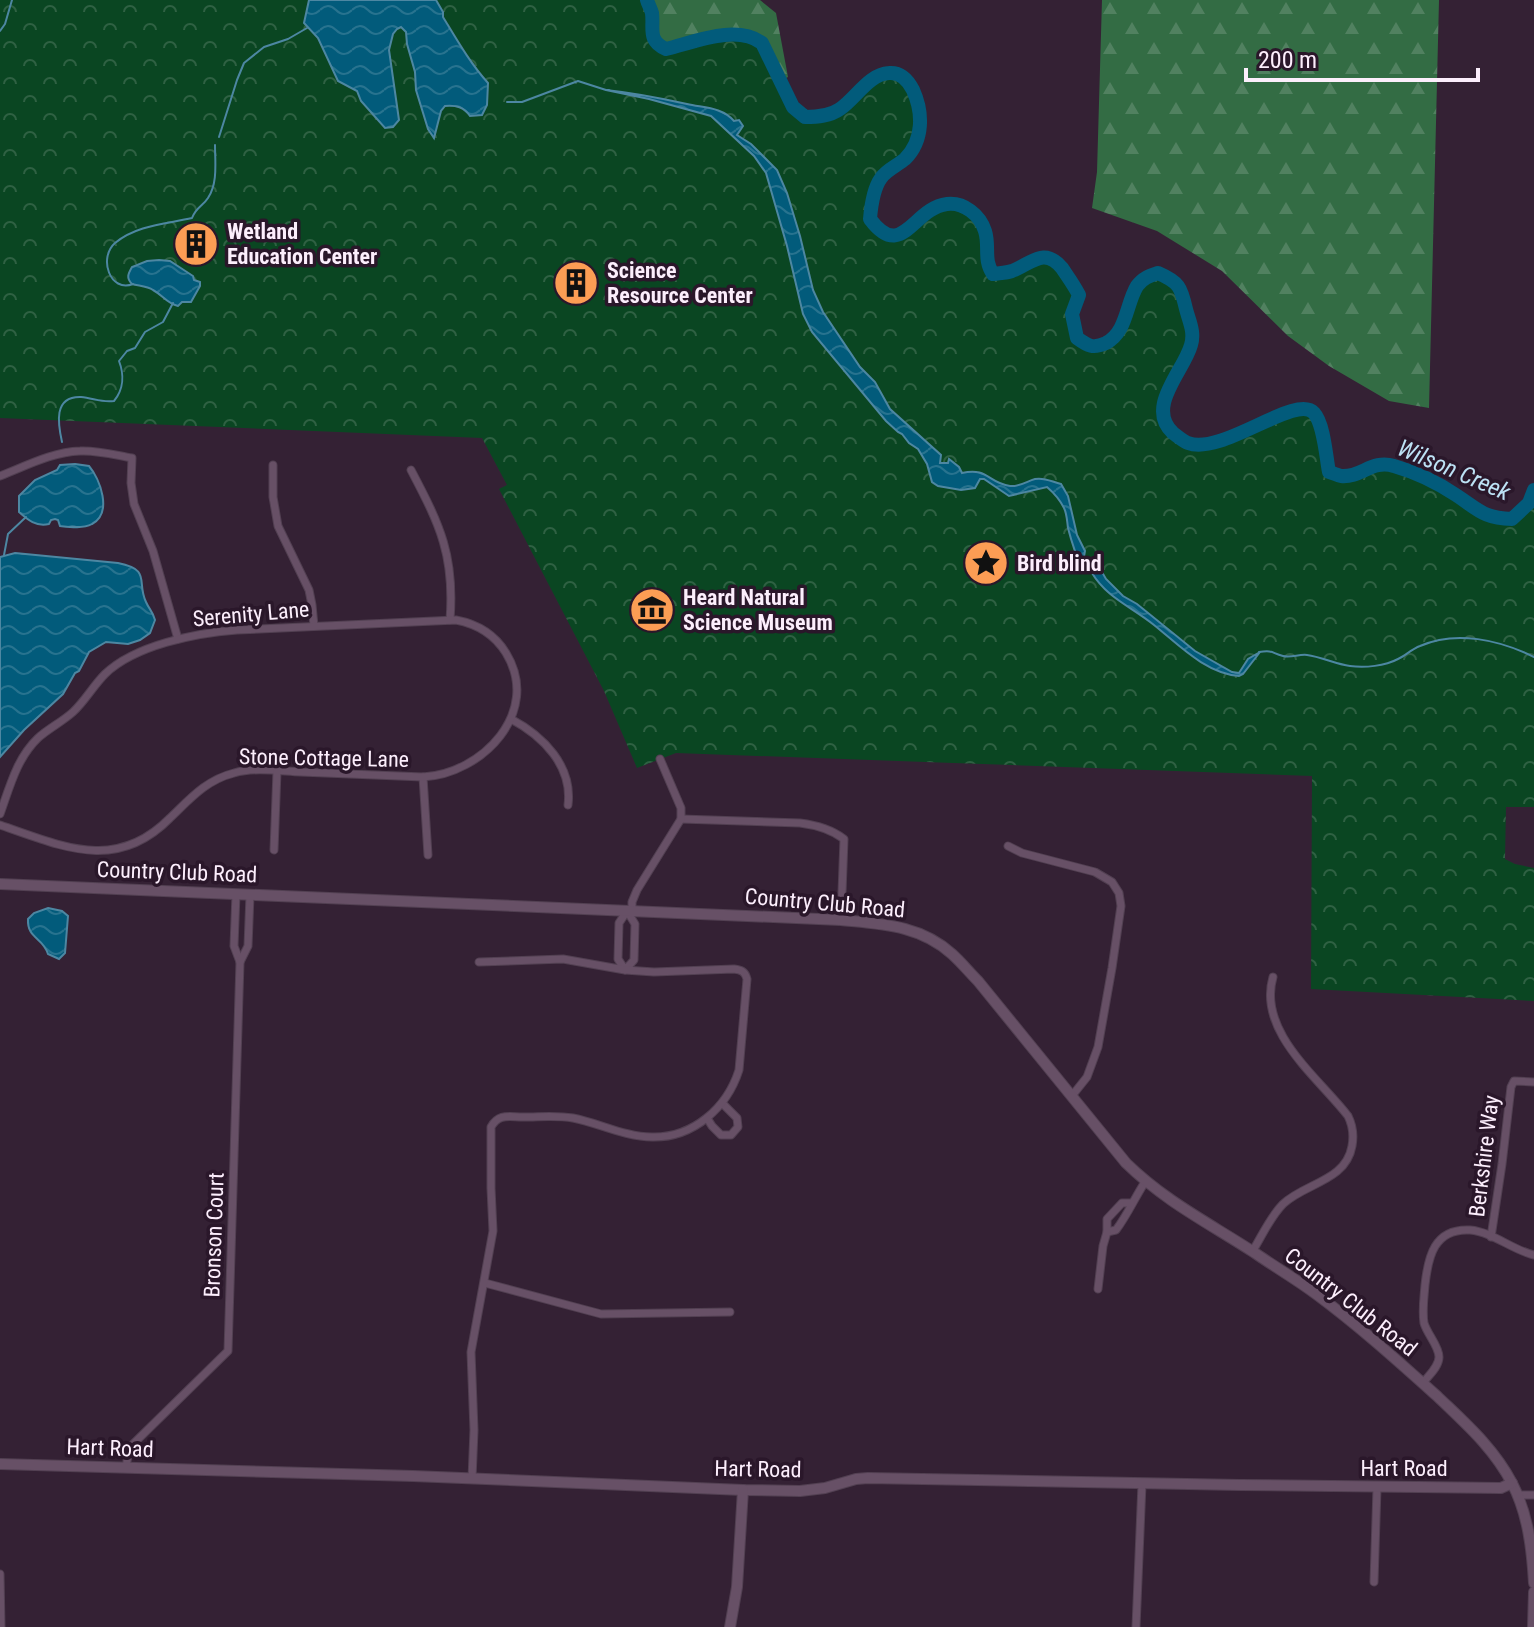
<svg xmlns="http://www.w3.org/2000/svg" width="1534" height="1627" font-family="'Roboto Condensed',sans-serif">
	<defs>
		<pattern id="forest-firs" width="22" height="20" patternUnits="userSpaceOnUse" patternTransform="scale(2)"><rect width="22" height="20" fill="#336c44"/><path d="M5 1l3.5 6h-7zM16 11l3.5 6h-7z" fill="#518160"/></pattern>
		<pattern id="park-crowns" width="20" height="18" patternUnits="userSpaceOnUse" patternTransform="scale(2)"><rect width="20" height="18" fill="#0a4622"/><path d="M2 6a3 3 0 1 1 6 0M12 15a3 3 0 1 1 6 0" fill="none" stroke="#2f6143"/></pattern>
		<pattern id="water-waves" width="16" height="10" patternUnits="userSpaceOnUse" patternTransform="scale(2)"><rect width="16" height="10" fill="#025b7b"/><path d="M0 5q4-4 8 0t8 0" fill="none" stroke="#28738f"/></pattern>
	</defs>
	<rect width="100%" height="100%" fill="#342134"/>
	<!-- forest -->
	<g fill="url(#forest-firs)">
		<path d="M450,0h310l16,13 12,64 -37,18z"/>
		<path d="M1102,0h337l-10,408 -40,-7 -60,-35 -41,-30 -66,-65 -65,-40 -65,-23 5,-36z"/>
	</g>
	<!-- park -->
	<path fill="url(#park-crowns)" d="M0,0h646c1,4 4,9 5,13 2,16 -4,29 15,37l68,-14c11,0 18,1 27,8l30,63 13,11c13,0 24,-1 36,-8 15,-10 28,-35 48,-36 11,-1 19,6 24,16 10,22 11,51 -8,68 -7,7 -19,12 -24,20 -8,11 -10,28 -11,41 37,49 45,-21 89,-12 7,1 12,3 17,8 16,17 6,41 17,59 6,0 13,0 19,-2 10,-3 19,-11 29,-13 18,-5 32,22 38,36l-7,19 6,24c10,8 16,12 29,6 21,-11 20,-38 31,-56 5,-9 12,-11 21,-15 21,10 22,16 28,38 2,10 7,19 5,30 -5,28 -46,62 -21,90 2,4 7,5 10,8 42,29 95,-43 133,-27l6,12 10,48c4,2 7,4 12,4 19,3 31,-17 53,-10 20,7 39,17 57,27 27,16 27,25 62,27l17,-16 4,-11v314h-28l-1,52 10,5 19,4v133l-223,-12 1,-213 -636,-23 -39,15 -33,-77 -105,-202 8,-4 -25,-47 -482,-20z"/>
	<!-- water -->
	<g fill="url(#water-waves)" stroke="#4d87a2" stroke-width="2">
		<path d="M309,0h127l7,12v5c14,23 27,46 45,66l-1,22 -5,10 -12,1c-6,-9 -14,-11 -25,-10l-4,5 -7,27 -6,-9 -12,-39 -1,-18 -8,-28 -1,-12 -5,-5 -4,2 -4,5 -4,16 10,70 -6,7 -8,1 -24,-27 -4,-10 -19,-10 -20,-43 -14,-15z"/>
		<path d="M606,90c28,3 54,8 81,14 17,4 35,3 47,17l5,-1 4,6 -6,9 14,9 26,26 10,23 13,43 13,54 10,22 37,55 15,15 15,27 51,46 -1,8h8l1,-4 10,8 3,6c26,-6 26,10 48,13 10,1 17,-5 25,-7 10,-2 17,3 26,5l7,12 9,39 8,16 -2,11 3,7 5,-1 4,-8 11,19 17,17 14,8 58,47 37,21 7,1 9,-14 12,-7 -17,22 -4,2c-34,-3 -60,-31 -85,-51 -22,-18 -47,-27 -62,-52h-8c-6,-11 -13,-33 -16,-45 -1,-7 -1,-14 -4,-20 -4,-8 -10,-15 -17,-21l-38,9 -25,-17h-4l-5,9 -14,2 -23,-4 -6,-4 -5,-18 -9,-15 -9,-6 -7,-9 -4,-2 -12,-11 -74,-89 -9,-18 -16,-68 -21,-73 -12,-17 -43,-40 -62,-17z"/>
		<path d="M159,260l11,1 23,15 1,4 6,2v4l-9,16h-9l-4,4c-12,-3 -14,-10 -25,-16 -6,-4 -14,-4 -21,-6 -6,-6 -4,-10 0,-17l15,-6z"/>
		<path d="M75,464l14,2c11,13 24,47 3,58 -9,5 -23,3 -32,2l-2,-6 -3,-1 -4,1 -2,4c-13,3 -21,-4 -30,-12v-16l16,-16 22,-10 3,-5z"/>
		<path d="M15,553l103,10c34,7 18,18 28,39 3,7 7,10 9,18l-5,13 -10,7 -12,4 -22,-2 -17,10 -10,19 -4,2 -12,21 -39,36 -24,27v-200z"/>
		<path d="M48,908l14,3 6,5 -3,37 -6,6 -11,-5c-5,-17 -21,-15 -20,-35l6,-6z"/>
	</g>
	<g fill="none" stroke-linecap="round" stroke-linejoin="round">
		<!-- stream -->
		<g stroke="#4d87a2" stroke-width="2">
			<path d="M0,31l5,-7 7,-24"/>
			<path d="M507,102h15l56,-21 28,9"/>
			<path d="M219,137l18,-57 7,-17 20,-16 24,-8 19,-11"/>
			<path d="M133,284c-23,9 -35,-26 -18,-41 22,-18 51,-19 77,-25 4,-11 11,-12 16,-20 10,-15 7,-36 7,-53"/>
			<path d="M62,442c-4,-18 -9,-46 19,-45 12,1 21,6 33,4 10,-12 10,-27 5,-40l8,-10 8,-3 10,-16 18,-10 10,-19"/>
			<path d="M4,555l4,-21 18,-17"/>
			<path d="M1259,652c15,-2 12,1 24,4 8,2 16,-2 24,-1 15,2 28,9 43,11 15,2 35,0 48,-7 8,-4 14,-10 22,-13 36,-16 80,-6 114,11"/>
		</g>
		<!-- river -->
		<path stroke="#025b7b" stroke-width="14" d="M647,0c1,4 4,9 5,13 2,15 -5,28 14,36 29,-7 70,-25 96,-6l31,64 12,10c13,0 25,-1 35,-8 16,-11 29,-35 49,-36 12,-1 19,7 24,17 10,22 11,50 -8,69 -7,6 -19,11 -24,19 -8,11 -10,29 -11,41 32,43 43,-11 77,-15 17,-2 33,11 38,27 5,16 -2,28 8,43 6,-1 13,-1 19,-3 19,-7 32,-25 50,-3 6,9 12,17 17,27l-7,19 5,24c11,8 16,11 29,5 21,-11 20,-39 31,-57 6,-8 12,-10 21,-13 21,9 23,14 28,36 3,12 9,23 5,36 -7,26 -46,62 -18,88 4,3 11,9 15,10 34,13 108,-50 126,-30 10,11 12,44 15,59 4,1 8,3 12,4 20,2 31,-17 53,-10 21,6 44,17 62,29 23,15 27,23 56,24l17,-16 5,-13"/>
		<!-- street casing -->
		<g stroke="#524052" stroke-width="9">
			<g id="street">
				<path d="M273,465v32l5,29 31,64 3,15 2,21"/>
				<path d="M411,470c29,55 44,86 39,150"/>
				<path d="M0,476c26,-10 52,-24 80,-25 17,-1 35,4 52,7l-1,25 3,21 19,47 25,88"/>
				<path d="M511,719c32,17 62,47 57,86"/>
				<path d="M423,777l5,78"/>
				<path d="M0,814c10,-28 17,-56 38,-76 11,-10 24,-16 35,-26 12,-11 20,-26 32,-38 30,-29 91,-41 132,-44l219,-10c21,4 39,15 50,33 36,59 -24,121 -83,124 -41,-2 -82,-3 -122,-5 -22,-1 -46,-5 -67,1 -28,7 -44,26 -64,45 -54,55 -108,28 -170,7"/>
				<path d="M681,819l119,4c16,2 31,6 44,16l-3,81"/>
				<path d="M1008,846l14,7 73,19 17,10 7,11 2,13 -9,62 -14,79 -11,30 -16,20"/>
				<path d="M274,850l3,-79"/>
				<path d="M236,894l-2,52 6,16"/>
				<path d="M627,911l8,13 -1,36 -9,10 -7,-11 1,-36z"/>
				<path d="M632,911v-9l5,-12 44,-71v-11l-21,-49"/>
				<path d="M707,1118l5,8 9,9h10l7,-8 -1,-9 -15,-15"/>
				<path d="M1107,1232l9,-2c12,-16 18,-31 29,-48"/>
				<path d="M1491,1237l11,-73 9,-77 3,-6 20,1"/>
				<path d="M1252,1252c10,-16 18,-35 31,-48 22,-21 63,-23 69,-58 2,-11 1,-20 -4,-30 -29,-38 -91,-84 -75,-139"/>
				<path d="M485,1283l116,31 129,-2"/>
				<path d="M1098,1289l5,-43 4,-14v-13l15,-16h9"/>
				<path d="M1423,1383c5,-7 16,-16 16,-26 0,-11 -12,-23 -15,-34 -2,-12 0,-25 1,-38 3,-28 9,-57 45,-55 23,2 42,20 64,25"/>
				<path d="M126,1468l3,-20 99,-97 12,-389 8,-16 2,-51"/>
				<path d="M472,1479l2,-49 -3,-78 22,-121 -2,-43v-61c8,-14 18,-10 32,-10 17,0 33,-2 50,1 26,5 52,19 79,19 41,1 75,-29 87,-67l8,-91c-2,-8 -6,-9 -13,-10l-80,3 -29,-2 -62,-11 -84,3"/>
				<path d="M1518,1495h16"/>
				<path d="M0,1574l1,53"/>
				<path d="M1374,1582l3,-94"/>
				<path d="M1136,1627l6,-143"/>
			</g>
		</g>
		<!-- secondary casing -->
		<g stroke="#524052" stroke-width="12">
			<g id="secondary">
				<path d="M0,884l841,36c40,4 79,5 111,34 9,8 17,18 26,27l148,182c40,39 83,60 129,90 20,14 41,26 61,41 42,31 82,67 121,102 28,27 56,51 75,87 16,31 20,65 22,100"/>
				<path d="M0,1464l413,12 330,14 57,1 25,-3 31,-9 12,-1 372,7 261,3 11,-5"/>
				<path d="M730,1627l7,-40 6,-97"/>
				<path d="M1533,1627l1,-35"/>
			</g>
		</g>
		<!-- street -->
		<use href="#street" stroke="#675066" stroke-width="7"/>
		<!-- secondary -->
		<use href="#secondary" stroke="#675066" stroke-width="10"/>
	</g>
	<!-- icons -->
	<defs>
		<g id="building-disc" transform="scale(2.3)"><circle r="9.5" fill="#fc9d54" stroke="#2a172a"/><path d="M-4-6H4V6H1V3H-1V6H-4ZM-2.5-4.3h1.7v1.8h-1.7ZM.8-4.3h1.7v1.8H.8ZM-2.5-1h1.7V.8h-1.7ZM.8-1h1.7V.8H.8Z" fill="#111"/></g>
		<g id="sight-disc" transform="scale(2.3)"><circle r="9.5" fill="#fc9d54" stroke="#2a172a"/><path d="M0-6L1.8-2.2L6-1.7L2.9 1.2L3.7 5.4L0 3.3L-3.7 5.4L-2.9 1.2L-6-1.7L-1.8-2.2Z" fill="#111"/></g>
		<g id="museum-disc" transform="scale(2.3)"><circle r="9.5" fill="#fc9d54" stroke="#2a172a"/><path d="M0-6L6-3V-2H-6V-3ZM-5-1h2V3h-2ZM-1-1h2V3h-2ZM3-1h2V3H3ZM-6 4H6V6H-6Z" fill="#111"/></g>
	</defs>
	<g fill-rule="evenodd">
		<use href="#building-disc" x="196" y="244"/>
		<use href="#building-disc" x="576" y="283"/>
		<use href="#sight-disc" x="986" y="563"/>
		<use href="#museum-disc" x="652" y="610"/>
	</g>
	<g text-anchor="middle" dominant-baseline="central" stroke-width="7" stroke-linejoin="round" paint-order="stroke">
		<!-- poi labels -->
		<g font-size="22" font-weight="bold" fill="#fceefc" stroke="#2a172a" text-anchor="start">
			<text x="227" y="231">Wetland<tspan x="227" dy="25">Education Center</tspan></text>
			<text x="607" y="270">Science<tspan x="607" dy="25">Resource Center</tspan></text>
			<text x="1017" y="563">Bird blind</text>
			<text x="683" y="597">Heard Natural<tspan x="683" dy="25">Science Museum</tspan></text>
		</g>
		<!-- street labels -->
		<g font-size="22" fill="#fceefc" stroke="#2a172a">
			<text transform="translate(251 614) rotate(-5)">Serenity Lane</text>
			<text transform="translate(324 758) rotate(1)">Stone Cottage Lane</text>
			<text transform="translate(177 872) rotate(2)">Country Club Road</text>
			<text transform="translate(825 903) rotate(5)">Country Club Road</text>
			<text transform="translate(1484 1156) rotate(-83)">Berkshire Way</text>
			<text transform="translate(214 1235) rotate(-88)">Bronson Court</text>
			<text transform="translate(1351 1302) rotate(38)">Country Club Road</text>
			<text transform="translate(110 1448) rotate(2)">Hart Road</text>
			<text x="1404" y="1468">Hart Road</text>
			<text transform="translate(758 1469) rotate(1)">Hart Road</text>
		</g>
		<!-- water labels -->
		<g font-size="24" font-style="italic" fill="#bde2f5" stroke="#2a172a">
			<text transform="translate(1454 470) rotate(23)">Wilson Creek</text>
		</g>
	</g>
	<!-- scale -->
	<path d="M1246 68v12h232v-12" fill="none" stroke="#fceefc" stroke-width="4"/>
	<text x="1258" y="68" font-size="24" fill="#fceefc" stroke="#2a172a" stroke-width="6" paint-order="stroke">200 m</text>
</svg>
